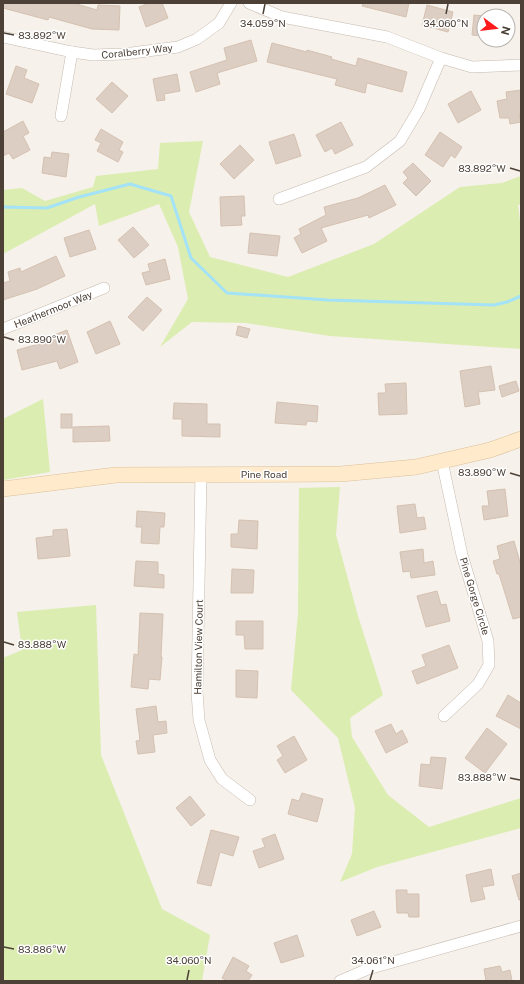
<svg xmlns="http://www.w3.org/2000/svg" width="524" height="984" font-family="'Public Sans',sans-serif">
	<rect width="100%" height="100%" fill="#f6f1ea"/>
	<!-- green -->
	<g fill="#dbedb0">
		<path d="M203,141l-14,71 21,45 78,20 86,-33 86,-57 42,-4 19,-7v28l-3,1 3,24v120l-191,-13 -84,-13 -54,-1 -32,25 28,-48 -10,-52 -19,-43 -60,22 -4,-22 -92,50v-64l19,-2 23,13 48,-14 3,-11 62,-7 2,-26z"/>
		<path d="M43,399l7,73 -47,8v-61z"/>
		<path d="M340,487l-4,48 22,81 25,79 -33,23 2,19 36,58 41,32 92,-29v30l-144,39 -37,15 12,-28 3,-46 -17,-70 -47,-48 7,-77 1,-125z"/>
		<path d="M96,605l5,150 61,154 48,26 -8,46h-199v-323l19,-8 -5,-38z"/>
	</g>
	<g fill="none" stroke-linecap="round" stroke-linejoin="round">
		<!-- stream -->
		<path stroke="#a3e2f7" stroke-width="3" d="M3,207l44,1 32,-11 51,-13 41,12 20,62 36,35 101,7 166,5 13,-3 14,-6"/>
	</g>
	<!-- building -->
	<g fill="#dccec2" stroke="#d5c1b1">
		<path d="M3,3h70l24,7 1,-5 22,1 -1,24 -27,-1 -43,-12 -1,3 -45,-12z"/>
		<path d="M149,3h13l6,15 -22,9 -7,-20z"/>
		<path d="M363,3h46l-3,14 -44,-11z"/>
		<path d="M427,5l26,7 -5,20 -26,-7z"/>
		<path d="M474,15l10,1v20l-12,-1z"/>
		<path d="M251,40l6,21 -40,12 3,11 -24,8 -6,-20 37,-12 -3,-12z"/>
		<path d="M272,43l35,9v-2l25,7 -1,2 25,7 2,-8 49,14 -5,20 -35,-9 -2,10 -30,-8 2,-6 -70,-17z"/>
		<path d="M16,66l11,4 -3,8 15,6 -7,19 -26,-9z"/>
		<path d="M177,74l3,17 -16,3 1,6 -8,1 -4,-22z"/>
		<path d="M112,82l16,14 -16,17 -16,-14z"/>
		<path d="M521,90v24h-2l2,8 -11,2 -1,-6h-9l-3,-17 10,-2 -1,-7z"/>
		<path d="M471,91l10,19 -23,13 -10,-19z"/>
		<path d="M23,121l6,12 -6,3 7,14 -17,9 -4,-6 -6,3v-24z"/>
		<path d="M341,122l12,23 -18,9 -3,-6 -7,4 -9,-17z"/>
		<path d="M101,129l22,13 -4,8 4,2 -5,10 -21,-11 4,-8 -6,-3z"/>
		<path d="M440,132l22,15 -7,11 -4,-3 -8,12 -18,-12z"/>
		<path d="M294,134l7,22 -25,8 -7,-22z"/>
		<path d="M240,145l14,15 -20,19 -14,-15z"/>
		<path d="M52,152l17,2 -3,23 -24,-4 2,-16 7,1z"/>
		<path d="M413,163l18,18 -15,15 -13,-13 5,-5 -5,-6z"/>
		<path d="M385,185l11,20 -27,13 -1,-3 -47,13 6,13 -25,12 -8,-15 7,-4 -2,-5 27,-14 -2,-8 34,-9z"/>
		<path d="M244,196l1,20h-4l1,9 -21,1 -1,-29z"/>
		<path d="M133,227l16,18 -15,13 -16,-18z"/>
		<path d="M89,230l7,19 -26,8 -6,-19z"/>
		<path d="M250,233l30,3 -3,20 -29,-3z"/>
		<path d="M56,256l9,20 -28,13 -34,11v-17l7,-2 -2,-9 12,-4 1,4z"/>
		<path d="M165,259l5,20 -24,6 -4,-12 8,-2 -2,-7z"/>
		<path d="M147,297l15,13 -19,21 -15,-14z"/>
		<path d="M110,321l10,23 -24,10 -9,-22z"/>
		<path d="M238,326l12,3 -3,9 -11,-3z"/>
		<path d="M67,330l11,32 -18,7 -3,-8 -35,9 -5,-20 33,-9 -1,-4z"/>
		<path d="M491,366l4,24 -17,2 2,12 -15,3 -5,-36z"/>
		<path d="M516,381l3,10 -17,6 -3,-11z"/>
		<path d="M406,383l1,31 -28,1 -1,-22h8l-1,-9z"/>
		<path d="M277,402l41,4 -1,16 -10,-1 -1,4 -31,-2z"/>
		<path d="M174,403l33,1v20h13v13l-38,-1v-17h-9z"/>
		<rect x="61" y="414" width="11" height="14"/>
		<path d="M109,426l1,15 -37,1v-15z"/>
		<path d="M505,489l3,27 -24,4 -2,-14h7l-2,-15z"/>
		<path d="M415,504l2,14 7,-1 2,12 -26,4 -3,-27z"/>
		<path d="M137,511l28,2 -1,14h-4l-1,17 -18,-1 1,-16h-6z"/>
		<path d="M239,520l19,1 -1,28 -26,-2v-13h7z"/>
		<path d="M67,529l3,27 -32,3 -2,-21 17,-2v-6z"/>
		<path d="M514,541l7,25v51l-8,2 -14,-45h-2l-4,-13 7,-2 -3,-13z"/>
		<path d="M423,549l1,14 9,-2 2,14 -24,3 -1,-7 -7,1 -3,-20z"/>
		<path d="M136,561l22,1v12l6,1v13l-30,-2z"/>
		<path d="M232,569l22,1 -1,23h-22z"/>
		<path d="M437,591l4,14 5,-1 4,17 -24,6 -9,-31z"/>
		<path d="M140,613l23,1 -2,43h1l-2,23 -11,-1 -1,10 -17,-2 3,-33 4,1z"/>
		<path d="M236,621h27v28h-18l-1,-14h-8z"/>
		<path d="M449,645l9,23 -41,16 -5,-13 14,-5 -4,-11z"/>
		<path d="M236,670l22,1 -1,27 -21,-1z"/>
		<path d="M508,695l13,8v26l-25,-13z"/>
		<path d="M156,706l2,16 8,-1 1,12 -14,2 2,17 -17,2 -2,-13 4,-1 -4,-31z"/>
		<path d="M391,724l5,10 6,-4 6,12 -22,11 -11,-22z"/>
		<path d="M487,728l20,16 -22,29 -20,-15z"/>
		<path d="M294,736l13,24 -22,13 -8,-13 6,-4 -6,-10z"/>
		<path d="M431,757l15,1 -4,31 -23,-3 2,-22 9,1z"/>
		<path d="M302,793l21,6 -6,23 -29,-8 4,-15 7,2z"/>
		<path d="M190,796l15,19 -14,11 -15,-18z"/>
		<path d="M211,830l28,7 -6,19 -13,-4 -9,34 -14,-3z"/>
		<path d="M275,834l9,25 -25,9 -6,-17 12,-4 -3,-8z"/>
		<path d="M491,869l3,16 -12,2 3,12 -14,3 -5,-27z"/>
		<path d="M521,873v27h-2l-7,-24z"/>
		<path d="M396,890h11v4h12v23h-10l-1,-4h-11z"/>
		<path d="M374,911l7,16 -24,9 -6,-16z"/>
		<path d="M297,935l7,21 -23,7 -7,-20z"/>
		<path d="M233,957l16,9 -3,5 6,4 -4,6h-21l-5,-3z"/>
		<path d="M500,966l2,6 8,-2 2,11h-26l-2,-12z"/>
	</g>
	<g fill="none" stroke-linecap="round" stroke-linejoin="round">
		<!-- street casing -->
		<g stroke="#c6baaf" stroke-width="12">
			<g id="street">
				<path d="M249,3l33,14 105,20 54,21 31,9 49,-2"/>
				<path d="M3,37l69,15 21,3 31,-1 54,-7 19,-8 22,-16 12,-20"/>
				<path d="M61,116l11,-64"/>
				<path d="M279,199l87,-32 34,-26 19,-32 22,-51"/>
				<path d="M3,329l101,-41"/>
				<path d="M442,461l20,94 26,86 1,24 -11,19 -34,32"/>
				<path d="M201,474l-4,218 2,28 11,40 12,19 28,21"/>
				<path d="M340,981l28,-12 153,-43"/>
			</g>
		</g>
		<!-- secondary casing -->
		<g stroke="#ddc099" stroke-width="16">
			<path id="secondary" d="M3,489l113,-14 225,-1 75,-7 74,-17 31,-11"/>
		</g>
		<!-- street -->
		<use href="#street" stroke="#fff" stroke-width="11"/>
		<!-- secondary -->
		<use href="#secondary" stroke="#ffebcc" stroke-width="15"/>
	</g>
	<!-- ticks -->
	<path fill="none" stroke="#4c4037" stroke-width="1.5" d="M263,14l2,-10M446,14l2,-10M4,33l10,2M510,168l10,3M4,337l10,3M510,473l10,3M4,642l10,3M510,778l10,2M4,947l10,2M187,980l2,-10M370,980l3,-10"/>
	<g text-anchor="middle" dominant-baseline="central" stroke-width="3" stroke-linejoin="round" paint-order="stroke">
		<!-- street labels -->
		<g font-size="10" fill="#4c4037" stroke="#fff">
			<text transform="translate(137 51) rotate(-6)">Coralberry Way</text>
			<text transform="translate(53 309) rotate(-22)">Heathermoor Way</text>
			<text x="264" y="474">Pine Road</text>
			<text transform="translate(475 596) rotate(73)">Pine Gorge Circle</text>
			<text transform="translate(198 647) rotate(-89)">Hamilton View Court</text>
		</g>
	</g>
	<g font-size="10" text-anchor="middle" fill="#4c4037" stroke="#fff" stroke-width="3" stroke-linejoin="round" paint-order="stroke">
		<text x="263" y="27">34.059°N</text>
		<text x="446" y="27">34.060°N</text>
		<text x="42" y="39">83.892°W</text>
		<text x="482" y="172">83.892°W</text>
		<text x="42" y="343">83.890°W</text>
		<text x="482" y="476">83.890°W</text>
		<text x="42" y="648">83.888°W</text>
		<text x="482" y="781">83.888°W</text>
		<text x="42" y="953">83.886°W</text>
		<text x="189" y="964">34.060°N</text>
		<text x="373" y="964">34.061°N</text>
	</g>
	<!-- border -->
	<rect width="524" height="984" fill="none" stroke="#4c4037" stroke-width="8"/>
	<!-- north arrow -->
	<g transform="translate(496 28) rotate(105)"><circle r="19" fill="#ffffff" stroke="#b7b3af"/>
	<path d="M0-3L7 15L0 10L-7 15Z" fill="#ff191a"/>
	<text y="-6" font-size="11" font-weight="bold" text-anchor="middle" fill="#4c4037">N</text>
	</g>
</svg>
